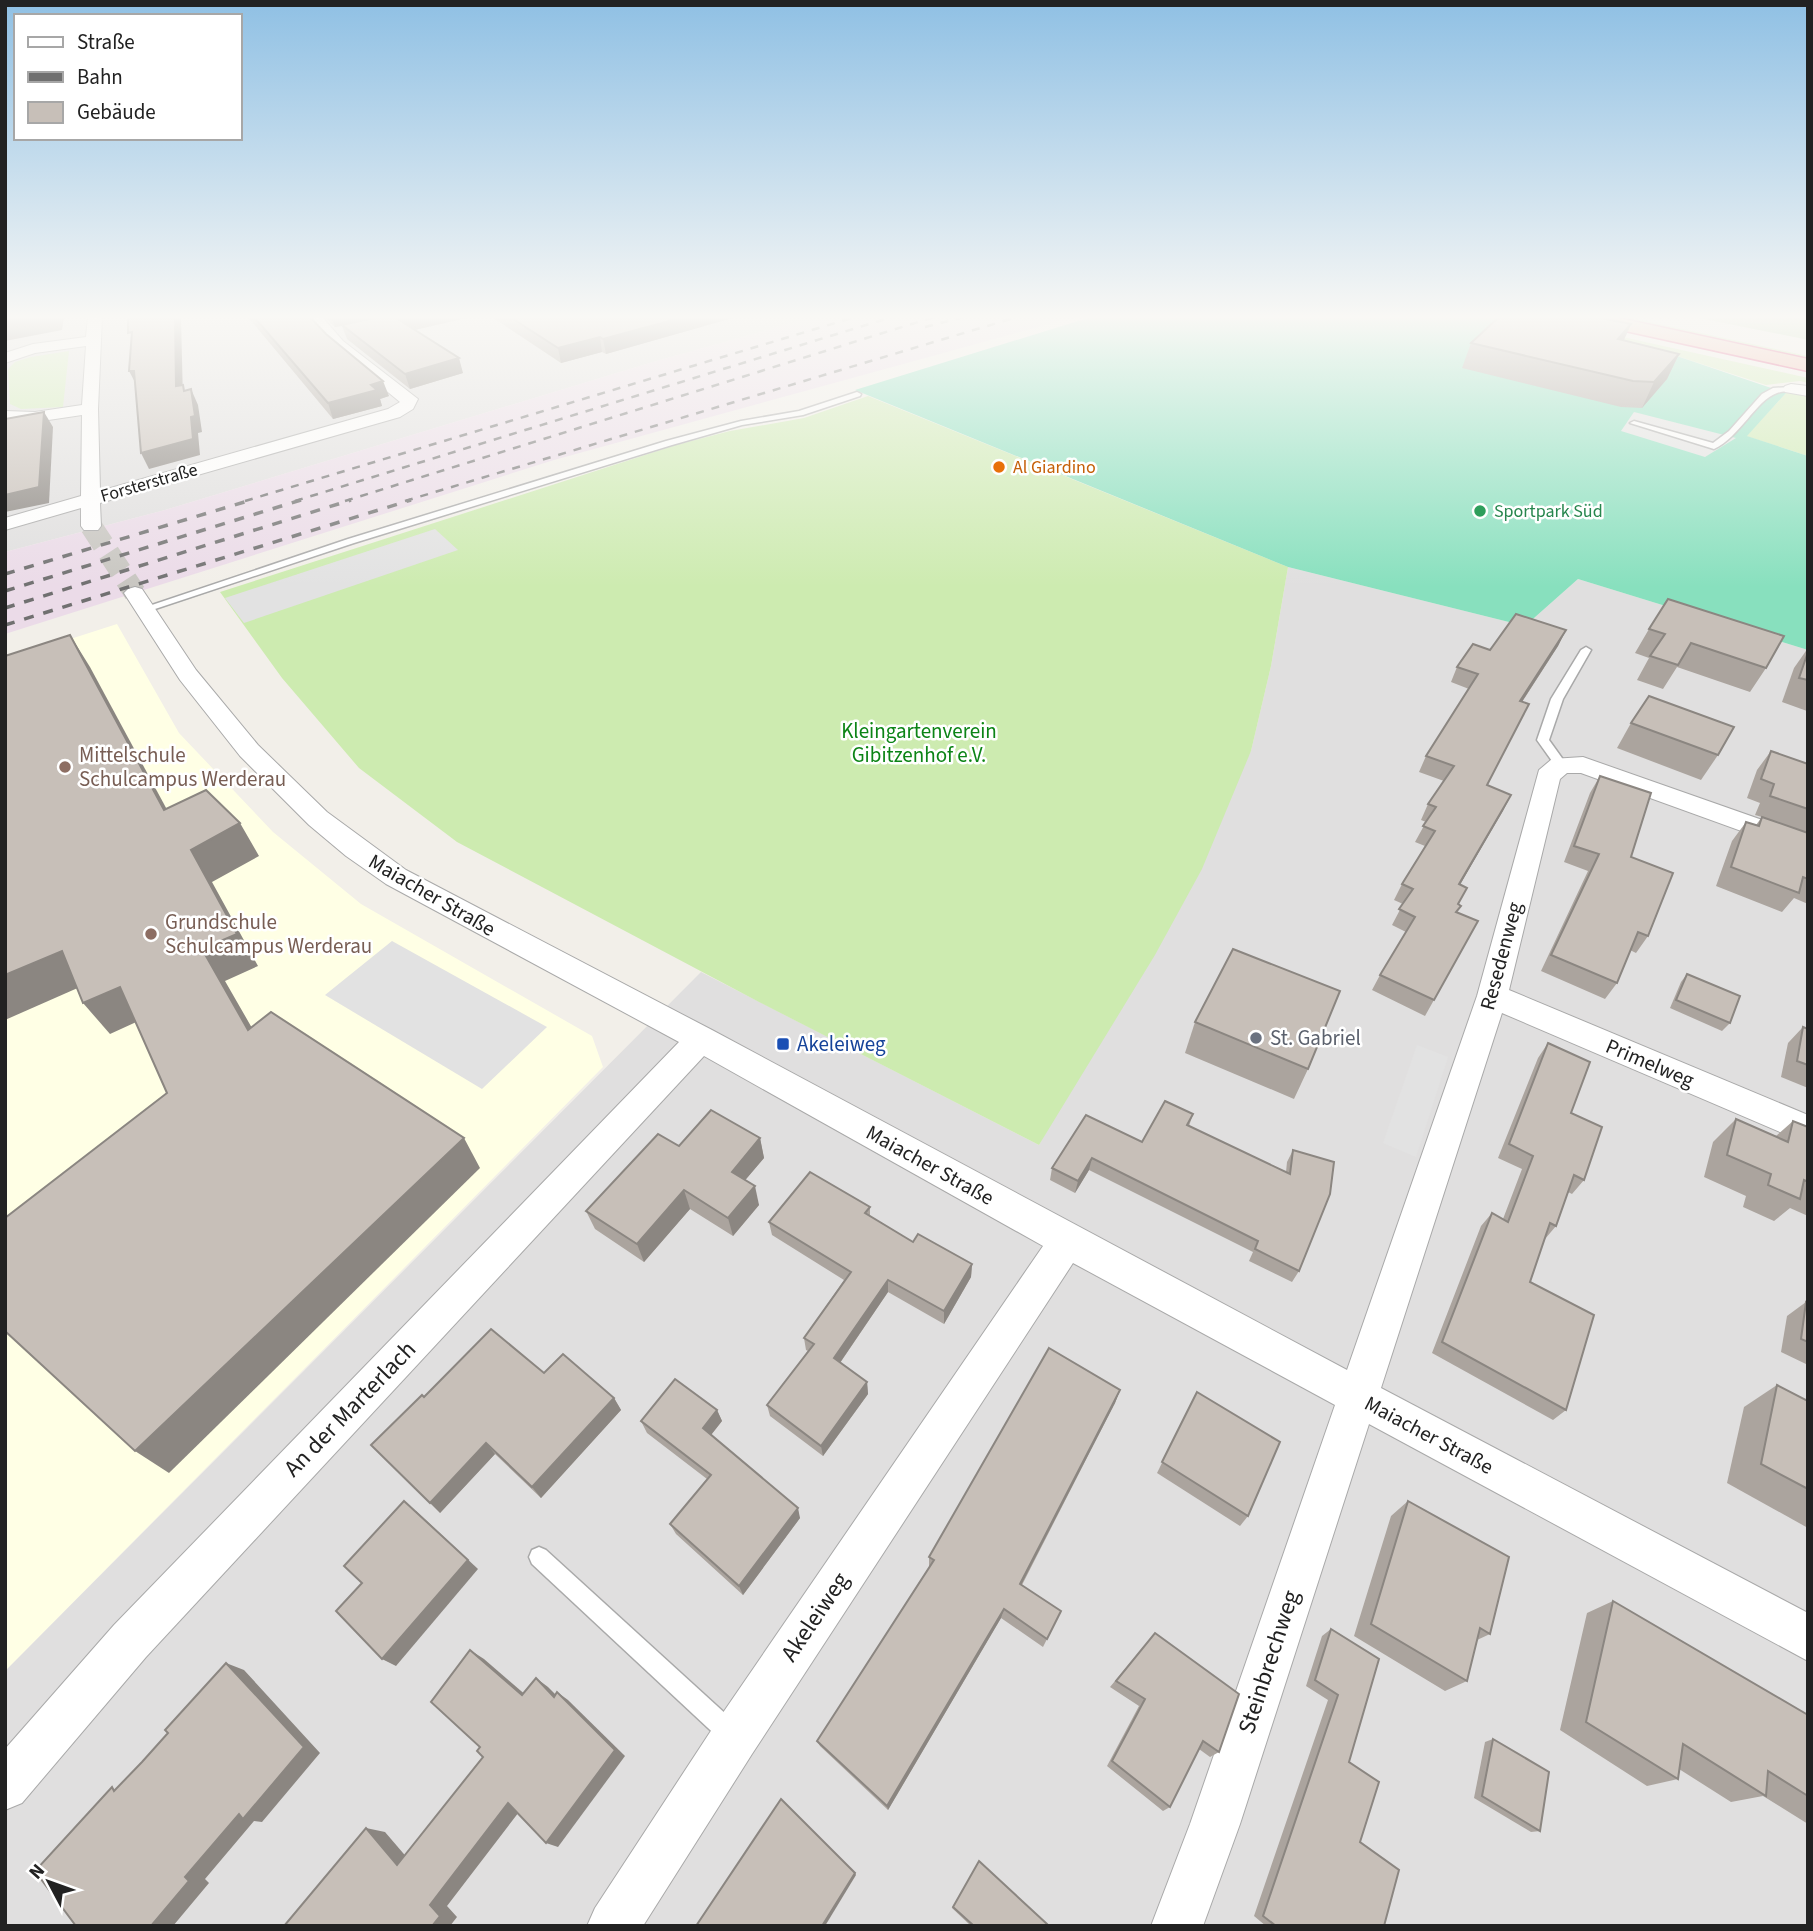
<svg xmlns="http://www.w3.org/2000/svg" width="1813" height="1931" font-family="'Source Sans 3',sans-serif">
	<rect width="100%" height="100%" fill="#f2efe9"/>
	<!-- residential -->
	<g fill="#e0dfdf">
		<path d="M5,317h809l-161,45 -488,148 -160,42z"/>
		<path d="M1288,567l237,59 53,-47 230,71v1276h-1803v-255l696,-699 338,173 212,-394 20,-85z"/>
	</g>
	<!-- industrial -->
	<path fill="#ebdbe8" d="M814,317h260l-520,143 -549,174v-82l160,-42 488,-148z"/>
	<!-- education -->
	<path fill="#ffffe5" d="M117,624l62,109 94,99 88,72 231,132 11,31 -598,604v-1011z"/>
	<!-- grass -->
	<g fill="#cdebb0">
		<path d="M1485,317h47l276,61v5l-8,-2 -34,4 -98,-32z"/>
		<path d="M1605,317h22l181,39v5z"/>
		<path d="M69,351l-6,56 -42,2 -11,-5 -2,-35 7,-7 16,-5z"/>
		<path d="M1786,393l22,2v61l-62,-20z"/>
		<path d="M868,396l420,171 -17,99 -20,85 -49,118 -47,86 -116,190 -280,-143 -302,-160 -98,-74 -77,-90 -62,-86 456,-147 54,-14 74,-13z"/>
	</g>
	<!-- forest -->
	<path fill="#add19e" d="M1694,317h114v23l-9,-2z"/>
	<!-- pitch -->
	<path fill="#88e0be" d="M1091,317h394l183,36 118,40 -39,43 61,20v194l-230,-71 -53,47 -237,-59 -433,-177z"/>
	<!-- parking -->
	<g fill="#e2e2e2">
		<path d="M1634,412l102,26 -31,19 -84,-26z"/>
		<path d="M435,529l23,21 -214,73 -19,-25z"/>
		<path d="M392,941l155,86 -65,62 -157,-94z"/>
		<path d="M1417,1045l31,12 -32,100 -33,-14z"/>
	</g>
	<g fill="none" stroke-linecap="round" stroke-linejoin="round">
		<!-- minor-tunnel -->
		<path stroke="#c8c6c1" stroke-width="22" stroke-dasharray="22 10" stroke-linecap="butt" d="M91,526l44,67"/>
		<!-- service casing -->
		<g stroke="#a9a9a9" stroke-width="3">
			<g id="service">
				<path d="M1791,387h3v4c-5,0 -12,0 -17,2 -21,7 -37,44 -63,56l-84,-26 4,-2 79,22 16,-12 33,-37 11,-6z"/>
				<path d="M857,392l4,2 -1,2 -57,19 -61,10 -70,20 -318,98 -205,68 -9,-2 208,-70 318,-98 75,-20 58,-10z"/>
				<path d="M1586,647l5,3 -28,49 -14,41 18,25 -6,4 -4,-1 -20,-28 14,-41 30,-49z"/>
				<path d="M539,1547l7,3 193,176 3,8 -3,8 -8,3 -8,-3 -191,-178 -3,-7 3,-7z"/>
			</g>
		</g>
		<!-- minor casing -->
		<g stroke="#a9a9a9" stroke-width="2">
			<g id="minor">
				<path d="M88,317h14l-4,92 2,82 288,-82 12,-7 -67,-55 -26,-30h15l21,24 75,58 -5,10 -13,8 -300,86 1,23 -3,4h-14l-3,-4v-18l-76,22v-12l76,-22 1,-81 -47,7 -30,-1v-10l30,1 47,-7 4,-59 -51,7 -30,10v-10l28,-9 53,-7z"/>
				<path d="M1791,384l17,2v10l-23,-4 -2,-3 2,-3z"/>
				<path d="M135,587l7,2 54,81 62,75 69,67 79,58 306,160 635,340 130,-374 62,-226 13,-11 31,-2 225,79v19l-227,-82h-14l-7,6 -51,211 299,125v29l-306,-131 -121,375 427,225v48l-439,-237 -129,400 -37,102h-52l39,-102 145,-419 -262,-142 -321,491 -109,172h-56l8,-18 123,-188 325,-474 -339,-190 -558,601 -124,146 -17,7v-61l109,-124 565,-583 -293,-158 -40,-28 -37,-31 -69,-69 -60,-76 -56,-87 4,-4z"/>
			</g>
		</g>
		<!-- trunk casing -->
		<g stroke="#dc2a67" stroke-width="3">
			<path id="trunk" d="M1579,317h35l194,42v12l-219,-48z"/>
		</g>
		<!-- service -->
		<use href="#service" fill="#fff" fill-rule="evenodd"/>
		<!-- minor -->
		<use href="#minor" fill="#fff" fill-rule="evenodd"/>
		<!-- trunk -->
		<use href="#trunk" fill="#f2b4a3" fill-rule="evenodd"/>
		<!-- rail-far1 -->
		<g stroke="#707070" stroke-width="2.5" stroke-dasharray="8 8" stroke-linecap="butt">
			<path d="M925,327l39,-10"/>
			<path d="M245,501l610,-184"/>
			<path d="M295,501l597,-184"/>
			<path d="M345,501l589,-184"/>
			<path d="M405,501l612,-184"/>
		</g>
		<!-- rail -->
		<g stroke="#707070" stroke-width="3.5" stroke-dasharray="10 10" stroke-linecap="butt">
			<path d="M5,574l246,-74"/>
			<path d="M5,591l296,-91"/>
			<path d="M5,608l346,-108"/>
			<path d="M5,625l406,-125"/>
		</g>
	</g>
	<!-- wall -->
	<g fill="#aba49e">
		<path d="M248,317h62l16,17 63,62 -9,3 2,7 -49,13z"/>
		<path d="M325,317h146l-57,13 49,43 -53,16 -63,-50 -5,-13 -7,1z"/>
		<path d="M492,317h244l-130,37 -4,-2 -41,11z"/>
		<path d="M1631,324l-8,17 56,13 -12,25 -25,29 -21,-1 -159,-39 9,-25z"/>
		<path d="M1649,629l117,39 -16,24 -73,-25 -14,22 -26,-9 12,-22 -14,-5z"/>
		<path d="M1566,630l-8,16 -36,56 -35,83 24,10 -51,90 -3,28 21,8 -53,95 -53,-26 8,-15 26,-43 -14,-7 11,-21 -9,-4 8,-16 23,-38 -10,-4 11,-20 -5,-2 7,-16 16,-23 -25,-9 7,-16 43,-67 -18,-7 6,-15 33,-17z"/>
		<path d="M1808,648v62l-1,1 -25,-9 12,-34z"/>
		<path d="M1631,723l87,32 -17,25 -84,-32z"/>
		<path d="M1771,751l37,13v140l-14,-6 -12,14 -66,-26 16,-45 14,-19 10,3 6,-8 -7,-2 5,-12 -13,-5 10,-28z"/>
		<path d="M1600,776l31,81 17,79 -12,17 -6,-3 -13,33 -12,16 -64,-28 47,-100 -24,-9 26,-69z"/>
		<path d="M1687,974l43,49 -8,8 -52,-23 11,-26z"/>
		<path d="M1195,1022l113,47 -14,30 -109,-46z"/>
		<path d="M1803,1027l5,2v59l-27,-11 7,-34z"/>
		<path d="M1548,1043l23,70 13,67 -12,14 -4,-2 -12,34 -11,13 -15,43 36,128 -13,10 -121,-67 49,-127 11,-13 11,6 19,-50 -24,-11 40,-100z"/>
		<path d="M1193,1114l-4,12 97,46 1,-10 6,-12 6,121 -7,11 -43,-21 4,-9 -164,-82 -14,23 -25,-13 2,-12 90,-26z"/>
		<path d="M1736,1119l40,17 17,-15 15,6v89l-18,-8 -16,13 -31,-14 3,-11 -42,-19 9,-35z"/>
		<path d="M760,1138l4,20 -19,22 14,25 -26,31 -43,-27 -46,53 -49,-33 -9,-18 93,-65z"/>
		<path d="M870,1207v9l43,26 59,22 -1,13 -27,47 -56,-32 -48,71 27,19 1,12 -45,62 -53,-40 -3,-11 41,-54 -2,-1 -2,-12 40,-58 -72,-45 -3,-13z"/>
		<path d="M1806,1302l2,1v62l-27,-13 6,-36z"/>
		<path d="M544,1373l70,25 7,12 -80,88 -46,-44 -55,59 -16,-116z"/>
		<path d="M1777,1385l31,16v127l-81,-45 17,-76z"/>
		<path d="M1120,1390l-5,13 -93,182 39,26 -18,36 -42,-29 -113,192 -68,-64 -3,-5 112,-174v-10z"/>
		<path d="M1197,1392l51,124 -8,10 -83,-53z"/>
		<path d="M717,1410l5,11 -11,14 89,83 -57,77 -67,-61 -6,-10 37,-45 -60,-46 -6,-12z"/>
		<path d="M1408,1501l82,133 -13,6 -10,41 -22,10 -91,-55 37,-120z"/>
		<path d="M1613,1601l195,114v109l-45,-28 -32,6 -52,-33 -1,10 -31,7 -87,-56 27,-117z"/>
		<path d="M1331,1629l29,213 24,84h-118l-12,-10 74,-216 -22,-14 16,-50z"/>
		<path d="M1155,1633l64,119 -9,5 -11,-8 -29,58 -7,4 -56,-45 32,-60 -29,-19z"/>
		<path d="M1493,1739l47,92 -9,1 -57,-34 11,-56z"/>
		<path d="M979,1861l67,65h-75l-19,-18z"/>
	</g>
	<!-- shaded-wall -->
	<g fill="#8b8681">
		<path d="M28,317h36l-2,13 -57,11v-20z"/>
		<path d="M175,317h6l2,84 -7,-15z"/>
		<path d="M331,317h55l-51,10z"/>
		<path d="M404,317h67l-70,16 -5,-15z"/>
		<path d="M684,317h52l-130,37 -3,-15z"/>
		<path d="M1631,324l-11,25 -2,-10z"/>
		<path d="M600,337l2,15 -41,11 -3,-15z"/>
		<path d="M1679,354l-12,25 -25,29 12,-26z"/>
		<path d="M459,358l4,15 -53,16 -5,-15z"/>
		<path d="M129,371h5l3,15z"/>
		<path d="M383,381l6,15 -9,3 2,7 -49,13 -5,-16 43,-18z"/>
		<path d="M191,389l7,16 4,27 -4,1 2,22 -51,14 -8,-16 50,-36z"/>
		<path d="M44,412l9,15 -4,76 -44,9v-17z"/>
		<path d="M1566,630l-8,16 -46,71 8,-16z"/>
		<path d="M70,635l20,32 95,176 -21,-33z"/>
		<path d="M1511,795l-8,16 -52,89 8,-16z"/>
		<path d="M240,823l19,33 -47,26 46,84 -33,15 46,80 -23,-31 -46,-81 -11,-99z"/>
		<path d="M62,951l27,32 -84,37v-45z"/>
		<path d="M120,987l25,31 -35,16 -27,-31z"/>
		<path d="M464,1138l16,30 -311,305 -34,-22z"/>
		<path d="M760,1138l4,20 -28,33 -4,-19z"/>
		<path d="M1092,1158l-3,12 -14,23 3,-12z"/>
		<path d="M755,1186l4,19 -26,31 -5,-18z"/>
		<path d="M684,1190l6,19 -46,53 -7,-18z"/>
		<path d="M972,1264l-1,13 -27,47v-13z"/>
		<path d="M888,1280v12l-53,78 -1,-12z"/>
		<path d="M867,1382l1,12 -45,62 -2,-10z"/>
		<path d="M1120,1390l-5,13 -98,190 3,-9z"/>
		<path d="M614,1398l7,12 -80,88 -9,-11z"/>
		<path d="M717,1410l5,11 -15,19 -4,-12z"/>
		<path d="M486,1443l9,11 -55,59 -10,-10z"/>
		<path d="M798,1508l2,10 -57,77 -4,-9z"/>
		<path d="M416,1511l62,58 -82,97 -14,-7z"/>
		<path d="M1004,1609l-3,9 -113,192 -1,-4z"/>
		<path d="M470,1650l14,9 51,44 -13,-8z"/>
		<path d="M226,1663l18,7 76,83 -58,69 -8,-1 -49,58 4,4 -36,43h-22l34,-49z"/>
		<path d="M536,1678l12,9 18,18 -12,-8z"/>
		<path d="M557,1692l11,8 57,56 -67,91 -12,-4z"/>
		<path d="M508,1803l14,5 -75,98 10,11 -7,9h-18l-2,-21z"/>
		<path d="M366,1828l19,4 30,35 -18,-2z"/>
		<path d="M855,1873l1,2 -31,51h-3z"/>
	</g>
	<!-- building -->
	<g fill="#c7bfb8" stroke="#8b8681" stroke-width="2">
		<path d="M5,317h23l-23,4z"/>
		<path d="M128,317h47l1,69 7,-1 1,6 7,-2 4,27 -4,1 2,22 -52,14 -7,-82h-5l3,-39 -4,1z"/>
		<path d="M254,317h56l16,17 57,47 -12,4 6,5 -49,13z"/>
		<path d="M379,317h25l-8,1 63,40 -54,16 -63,-49z"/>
		<path d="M510,317h174l-81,22 -3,-2 -42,11z"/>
		<path d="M1499,317h97l35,7 -13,15 61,15 -25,28 -21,-1 -162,-38z"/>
		<path d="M44,412l-5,75 -34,8v-76z"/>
		<path d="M1668,599l116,37 -18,32 -75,-25 -13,22 -28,-9 15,-22 -16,-5z"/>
		<path d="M1516,614l50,16 -46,71 9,3 -42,81 24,10 -52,89 8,4 -9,16 3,2 -5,6 22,9 -44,79 -54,-25 35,-58 -16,-8 14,-20 -11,-5 33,-53 -12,-5 13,-19 -8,-3 26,-38 -28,-10 52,-82 -21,-7 16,-23 17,6z"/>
		<path d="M70,635l94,175 42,-20 34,33 -49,27 46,84 -35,15 46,81 23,-18 193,126 -329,313 -130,-120v-113l162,-125 -47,-106 -37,16 -21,-52 -57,24v-319z"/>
		<path d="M1808,652v28l-9,-2z"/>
		<path d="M1649,696l85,31 -16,28 -87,-32z"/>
		<path d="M1771,751l37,13v45l-38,-13 4,-12 -13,-5z"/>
		<path d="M1600,776l51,17 -20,64 42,16 -25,63 -10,-4 -21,51 -66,-28 48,-101 -25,-8z"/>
		<path d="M1762,817l46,16v46l-5,-2 -4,16 -68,-26 15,-45 13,4z"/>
		<path d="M1233,949l107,42 -32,78 -113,-47z"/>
		<path d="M1687,974l53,22 -10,27 -54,-23z"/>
		<path d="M1803,1027l5,2v36l-11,-4z"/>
		<path d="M1548,1043l42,19 -19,51 31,14 -18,53 -10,-5 -18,51 -6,-3 -20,59 64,33 -28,95 -124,-68 50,-129 16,9 25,-66 -24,-12z"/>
		<path d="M1165,1101l28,13 -6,11 103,49 3,-24 41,12 -4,32 -31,77 -44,-22 3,-8 -166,-83 -14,23 -26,-13 34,-53 56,27z"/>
		<path d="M711,1110l49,28 -28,34 23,14 -27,32 -44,-28 -47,54 -51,-33 72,-77 21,12z"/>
		<path d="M1736,1119l52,23 5,-21 15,6v55l-4,-2 -4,19 -32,-14 3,-11 -44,-19z"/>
		<path d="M810,1172l60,35 -5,6 48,29 5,-8 54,30 -28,47 -56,-31 -54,78 33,24 -46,64 -54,-41 47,-61 -10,-6 47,-66 -82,-50z"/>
		<path d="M1806,1302l2,1v39l-7,-3z"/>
		<path d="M491,1329l53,44 19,-19 51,44 -82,89 -46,-44 -56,60 -59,-58 51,-50 2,2z"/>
		<path d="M1049,1348l71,42 -100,194 41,27 -14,28 -43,-30 -117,197 -70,-65 117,-181 -5,-3z"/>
		<path d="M675,1379l42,31 -14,18 95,80 -59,78 -69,-62 41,-49 -70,-54z"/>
		<path d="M1777,1385l31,16v88l-47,-25z"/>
		<path d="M1197,1392l83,50 -32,74 -86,-54z"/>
		<path d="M404,1501l64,59 -86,99 -46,-48 26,-28 -18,-17z"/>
		<path d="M1408,1501l101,56 -19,77 -10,-6 -13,53 -96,-57z"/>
		<path d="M1613,1601l195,114v81l-40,-25 -2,25 -83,-52 -5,35 -92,-57z"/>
		<path d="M1331,1629l48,30 -30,103 30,20 -19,60 39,28 -15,56h-108l-13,-10 75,-221 -23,-15z"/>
		<path d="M1155,1633l84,61 -20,58 -16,-11 -33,66 -58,-46 33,-62 -29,-18z"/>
		<path d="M470,1650l52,45 14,-17 18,19 3,-5 58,58 -69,93 -38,-40 -78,102 10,11 -8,10h-148l82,-98 31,37 86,-108 -6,-6 3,-4 -49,-45z"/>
		<path d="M226,1663l78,84 -61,72 -4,-5 -54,63 4,4 -38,45h-75l-41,-55 77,-84 2,4 28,-29 26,-29 -3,-3z"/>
		<path d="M1493,1739l56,33 -9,59 -58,-35z"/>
		<path d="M781,1799l74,74 -33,53h-126z"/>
		<path d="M979,1861l68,63 -1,2h-72l-21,-19z"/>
	</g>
	<!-- sky -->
	<linearGradient id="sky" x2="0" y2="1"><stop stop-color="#8fc0e4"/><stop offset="0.54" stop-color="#f9f8f5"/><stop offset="1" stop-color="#f9f8f5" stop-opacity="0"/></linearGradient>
	<rect width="1813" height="587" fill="url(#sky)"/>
	<!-- markers -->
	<circle fill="#e8710a" stroke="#fff" stroke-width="2.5" cx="999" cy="467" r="7"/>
	<circle fill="#2e9e5b" stroke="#fff" stroke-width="2.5" cx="1480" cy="511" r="7"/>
	<g fill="#8d6e63" stroke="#fff" stroke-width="2.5">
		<circle cx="65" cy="767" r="7"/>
		<circle cx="151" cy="934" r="7"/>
	</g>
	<circle fill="#6b7280" stroke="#fff" stroke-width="2.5" cx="1256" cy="1038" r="7"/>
	<rect fill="#1a4fb4" stroke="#fff" stroke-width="2.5" x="776" y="1037" width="14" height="14" rx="3.5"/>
	<g text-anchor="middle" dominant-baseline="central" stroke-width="5" stroke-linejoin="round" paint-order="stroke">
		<!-- far-food labels -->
		<g font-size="18" fill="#c56008" stroke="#fff" text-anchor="start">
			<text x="1013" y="467">Al Giardino</text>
		</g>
		<!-- far-street labels -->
		<g font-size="18" fill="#222" stroke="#fff">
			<text transform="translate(149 483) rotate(-16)">Forsterstraße</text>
		</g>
		<!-- far-leisure labels -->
		<g font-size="18" fill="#27864d" stroke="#fff" text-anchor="start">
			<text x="1494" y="511">Sportpark Süd</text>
		</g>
		<!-- park labels -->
		<g font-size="21" fill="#0c8416" stroke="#fff">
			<text x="919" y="731">Kleingartenverein<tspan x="919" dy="24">Gibitzenhof e.V.</tspan></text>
		</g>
		<!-- education labels -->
		<g font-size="21" fill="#785e54" stroke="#fff" text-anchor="start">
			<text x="79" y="755">Mittelschule<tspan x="79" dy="24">Schulcampus Werderau</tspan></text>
			<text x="165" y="922">Grundschule<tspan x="165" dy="24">Schulcampus Werderau</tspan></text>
		</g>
		<!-- street labels -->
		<g font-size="21" fill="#222" stroke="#fff">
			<text transform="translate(432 895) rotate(30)">Maiacher Straße</text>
			<text transform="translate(1501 956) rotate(-75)">Resedenweg</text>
			<text transform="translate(1650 1063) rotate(23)">Primelweg</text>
			<text transform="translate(930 1165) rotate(29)">Maiacher Straße</text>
			<text transform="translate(1429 1435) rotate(28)">Maiacher Straße</text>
		</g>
		<!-- worship labels -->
		<g font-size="21" fill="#5b616d" stroke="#fff" text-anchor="start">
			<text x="1270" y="1038">St. Gabriel</text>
		</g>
		<!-- transit labels -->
		<g font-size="21" fill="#164399" stroke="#fff" text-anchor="start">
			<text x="797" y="1044">Akeleiweg</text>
		</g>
		<!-- near-street labels -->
		<g font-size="24" fill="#222" stroke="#fff">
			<text transform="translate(350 1409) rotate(-46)">An der Marterlach</text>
			<text transform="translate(815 1617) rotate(-56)">Akeleiweg</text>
			<text transform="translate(1269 1662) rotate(-72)">Steinbrechweg</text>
		</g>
	</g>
	<!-- border -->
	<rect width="1813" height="1931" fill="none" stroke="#222222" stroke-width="14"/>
	<!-- legend -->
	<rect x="14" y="14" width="228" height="126" fill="#ffffff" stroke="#a7a7a7" stroke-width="2"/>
	<rect x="28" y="37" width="35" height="10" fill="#ffffff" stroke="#a7a7a7" stroke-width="2"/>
	<text x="77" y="49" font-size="21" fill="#222222">Straße</text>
	<rect x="28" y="72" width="35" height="10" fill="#707070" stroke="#a7a7a7" stroke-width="2"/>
	<text x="77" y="84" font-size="21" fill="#222222">Bahn</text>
	<rect x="28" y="102" width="35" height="21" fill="#c7bfb8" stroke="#a7a7a7" stroke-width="2"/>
	<text x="77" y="119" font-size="21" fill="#222222">Gebäude</text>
	<!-- north arrow -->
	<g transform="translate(49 1882) rotate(311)" stroke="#ffffff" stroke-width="5" paint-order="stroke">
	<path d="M0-5L12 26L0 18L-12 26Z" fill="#222222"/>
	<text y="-10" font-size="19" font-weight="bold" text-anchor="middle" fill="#222222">N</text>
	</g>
</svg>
